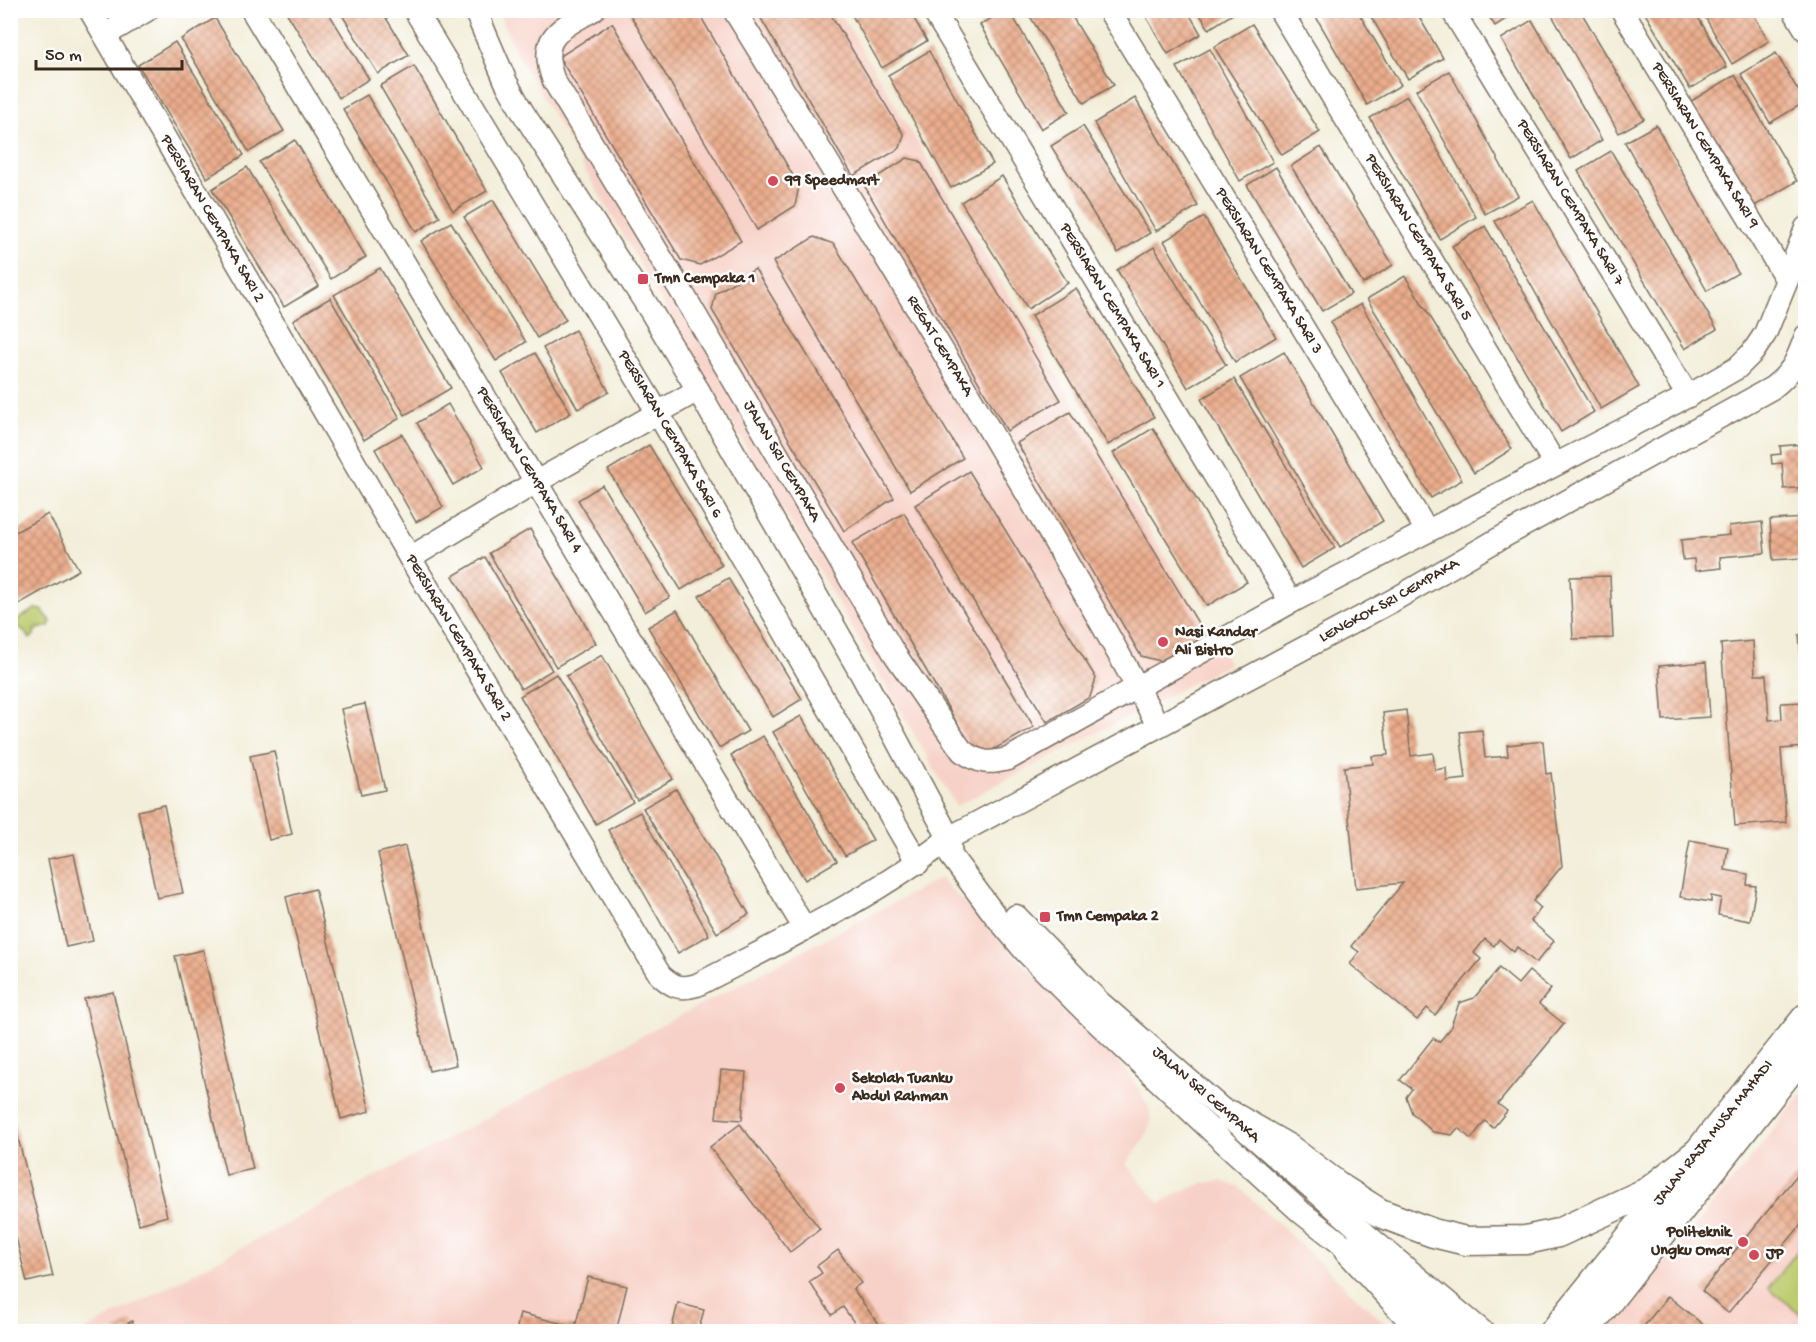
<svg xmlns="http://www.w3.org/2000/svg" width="1816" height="1342" font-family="'Gochi Hand',sans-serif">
	<defs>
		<pattern id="park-crowns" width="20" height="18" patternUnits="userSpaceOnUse" patternTransform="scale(1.5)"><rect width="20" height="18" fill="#bccb6d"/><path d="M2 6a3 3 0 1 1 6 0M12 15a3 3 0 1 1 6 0" fill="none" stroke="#a2ae5e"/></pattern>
		<pattern id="building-cross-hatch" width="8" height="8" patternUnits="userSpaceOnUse" patternTransform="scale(1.5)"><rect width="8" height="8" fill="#ebad8d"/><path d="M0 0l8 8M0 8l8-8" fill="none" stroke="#c08d73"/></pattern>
	</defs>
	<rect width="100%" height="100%" fill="#fff"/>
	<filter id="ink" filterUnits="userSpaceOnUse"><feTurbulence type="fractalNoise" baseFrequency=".0167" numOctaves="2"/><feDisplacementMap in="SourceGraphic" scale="12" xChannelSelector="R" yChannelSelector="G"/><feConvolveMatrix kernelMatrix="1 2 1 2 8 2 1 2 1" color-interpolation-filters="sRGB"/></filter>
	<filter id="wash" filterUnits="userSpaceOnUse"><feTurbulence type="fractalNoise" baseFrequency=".008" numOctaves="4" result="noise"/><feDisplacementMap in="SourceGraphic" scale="24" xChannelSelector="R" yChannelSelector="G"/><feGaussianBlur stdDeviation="1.35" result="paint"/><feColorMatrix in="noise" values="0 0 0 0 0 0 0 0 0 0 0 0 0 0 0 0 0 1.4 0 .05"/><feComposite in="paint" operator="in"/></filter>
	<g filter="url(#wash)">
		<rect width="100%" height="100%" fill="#f2eed9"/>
		<!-- built -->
		<g fill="#f7d1c7">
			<path d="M498,11h341l390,653 -273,142 -441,-756z"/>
			<path d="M940,878l187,192 22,37 2,15 -9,21 -16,21 34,40 17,-11 26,-10 19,-2 18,7 153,143 -1311,1z"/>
			<path d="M1805,1090v241l-198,1 149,-180z"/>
		</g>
		<!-- park -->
		<path fill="url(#park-crowns)" stroke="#7c7a46" stroke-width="1.5" d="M35,609l7,1 9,11 -2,5 -14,4 -1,5 -4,4 -8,-10 -5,-2 1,-8z"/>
		<!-- pitch -->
		<path fill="#bccb6d" stroke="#7c7a46" stroke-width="1.5" d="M1805,1242v67l-4,5 -33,-26z"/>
		<g id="blocks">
			<!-- building -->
			<g fill="url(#building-cross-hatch)">
				<path d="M285,10h42l42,69 -30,19z"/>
				<path d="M339,10h42l28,45 -31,19z"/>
				<path d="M633,10h64l102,176 -4,20 -38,24 -128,-217z"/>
				<path d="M756,10h72l76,125 -4,13 -47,28z"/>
				<path d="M849,10h60l18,31 -45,27z"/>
				<path d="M1005,10h4l60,102 -28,17 -61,-104z"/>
				<path d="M1026,10h42l46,75 -30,18z"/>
				<path d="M1142,10h45l14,24 -33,20z"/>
				<path d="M1197,10h42l-30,19z"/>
				<path d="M1312,10h45l44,75 -34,20z"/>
				<path d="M1367,10h48l28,48 -35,21z"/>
				<path d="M1485,10h35l-25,16z"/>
				<path d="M1549,10h31l64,109 -25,14z"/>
				<path d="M1643,10h51l33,57 -37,22z"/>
				<path d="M1701,10h50l18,31 -37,23z"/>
				<path d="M215,18l69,113 -35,21 -68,-113z"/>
				<path d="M1532,20l70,120 -31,19 -70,-120z"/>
				<path d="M612,23l129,218 -41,24 -19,-5 -122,-203z"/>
				<path d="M1252,24l68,108 -38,23 -68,-108z"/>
				<path d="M175,42l69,113 -37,23 -69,-113z"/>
				<path d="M1210,49l63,113 -33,19 -63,-114z"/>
				<path d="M929,51l64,113 -42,24 -63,-113z"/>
				<path d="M1776,53l29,49 -35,21 -29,-49z"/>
				<path d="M414,66l73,125 -34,20 -73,-125z"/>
				<path d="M1449,71l69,125 -33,18 -69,-124z"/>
				<path d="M1735,75l62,106 -44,26 -62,-106z"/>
				<path d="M367,95l73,122 -24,15 -73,-123z"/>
				<path d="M1407,96l69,121 -36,22 -70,-121z"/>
				<path d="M1135,98l63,108 -42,25 -62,-108z"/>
				<path d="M1656,125l82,148 -31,18 -82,-149z"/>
				<path d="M1083,126l67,107 -32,20 -67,-107z"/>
				<path d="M295,140l71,117 -35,22 -72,-117z"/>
				<path d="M1321,147l72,118 -30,19 -72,-118z"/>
				<path d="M1611,151l106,178 -32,20 -107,-178z"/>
				<path d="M907,158l13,3 141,239 -54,31 -143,-246z"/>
				<path d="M247,167l72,119 -35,21 -72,-118z"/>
				<path d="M1276,167l75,127 -29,17 -75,-126z"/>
				<path d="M1002,176l66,107 -40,26 -67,-107z"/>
				<path d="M493,200l73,120 -29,18 -73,-121z"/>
				<path d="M1533,200l106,187 -38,22 -106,-188z"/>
				<path d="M1204,217l72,120 -41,25 -71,-121z"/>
				<path d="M451,222l75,120 -30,19 -75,-120z"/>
				<path d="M1485,226l109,186 -33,20 -109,-186z"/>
				<path d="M814,237l20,7 129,214 -53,33 -137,-229z"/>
				<path d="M1154,247l72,118 -38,23 -71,-118z"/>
				<path d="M380,268l71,120 -46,27 -71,-120z"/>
				<path d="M755,269l139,229 -50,33 -132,-221 4,-17z"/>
				<path d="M1405,276l107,173 -38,24 -107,-174z"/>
				<path d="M1076,288l78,129 -46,28 -77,-129z"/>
				<path d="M330,298l70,120 -36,22 -71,-120z"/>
				<path d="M1361,304l101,176 -31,18 -101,-176z"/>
				<path d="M575,330l34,62 -31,17 -35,-61z"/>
				<path d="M1284,352l99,169 -43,26 -100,-169z"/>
				<path d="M535,353l36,60 -34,20 -35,-60z"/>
				<path d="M1234,379l101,169 -34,20 -100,-169z"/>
				<path d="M448,404l36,63 -31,18 -36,-62z"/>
				<path d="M1070,412l136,224 -46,25 -19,-5 -124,-213z"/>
				<path d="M1153,428l94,154 -40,24 -94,-153z"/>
				<path d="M402,434l41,73 -27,15 -41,-73z"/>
				<path d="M1805,444l1,43 -22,2 -2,-26 -10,1 -1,-9 10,-1 -1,-8z"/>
				<path d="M649,445l73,120 -41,25 -73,-120z"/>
				<path d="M969,471l127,207 -6,19 -43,25 -132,-217z"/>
				<path d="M602,485l68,112 -25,15 -67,-112z"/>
				<path d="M904,513l130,214 -45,25 -17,-3 -120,-206z"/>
				<path d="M48,514l31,56 -69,39v-74z"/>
				<path d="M1806,518v32l-4,1 1,7 -30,2 -3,-40z"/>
				<path d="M1762,522l3,31 -45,4 1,11 -26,3 -1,-12 -11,1 -2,-20 49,-5 -1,-9z"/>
				<path d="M530,529l66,114 -40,24 -67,-114z"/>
				<path d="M485,557l67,113 -31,19 -68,-113z"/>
				<path d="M1610,576l3,62 -40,1 -3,-62z"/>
				<path d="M728,578l74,121 -29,18 -74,-121z"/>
				<path d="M677,610l71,121 -29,17 -71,-121z"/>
				<path d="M1806,634v23h-5l-2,-22z"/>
				<path d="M1753,641l2,34h11l3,45 13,-1 -1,-16 25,-1v45l-25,2 5,73 -51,4 -14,-182z"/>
				<path d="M602,655l71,124 -36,21 -71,-124z"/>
				<path d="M1706,662l4,55 -47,3 -4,-54z"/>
				<path d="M556,674l77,128 -37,22 -76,-128z"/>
				<path d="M365,704l20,86 -24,5 -20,-86z"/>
				<path d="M1406,710l5,46 22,-3 2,17 11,-2 1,13 19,-2 -6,-47 22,-2 3,28 23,-2 -1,-11 36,-4 3,33 5,-1 11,93 -29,35 8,7 -10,13 23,20 -18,22 -19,-16 -3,5 -15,-13 -5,7 -9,-7 -11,14 7,6 -46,56 -8,-7 -10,12 -67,-56 9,-12 -8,-6 52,-63 -47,5 -12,-121 29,-3 -1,-8 16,-1 -5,-42z"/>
				<path d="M801,716l72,124 -28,16 -72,-124z"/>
				<path d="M763,736l74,125 -32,19 -74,-125z"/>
				<path d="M274,751l18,83 -23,6 -19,-84z"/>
				<path d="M676,789l73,125 -32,19 -74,-125z"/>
				<path d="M164,805l19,88 -26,5 -19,-87z"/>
				<path d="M640,812l69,123 -31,18 -70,-123z"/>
				<path d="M1690,840l38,7 -3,23 23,4 -1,11 9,1 -6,35 -32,-6 3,-17 -10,-2v6l-31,-5z"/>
				<path d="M405,846l51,219 -27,6 -51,-218z"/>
				<path d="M74,854l19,87 -27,6 -18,-88z"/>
				<path d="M315,889l55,222 -29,8 -55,-222z"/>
				<path d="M203,950l50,219 -27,6 -51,-219z"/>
				<path d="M1499,968l19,16 11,-13 22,18 -12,15 25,20 -66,80 9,7 -14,17 -8,-7 -14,18 -13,-11 -6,7 -19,-3 -21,-19 -6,-16 6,-8 -12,-9 33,-42 6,4 11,-13 9,-26 15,-5z"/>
				<path d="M113,992l54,224 -28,8 -55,-225z"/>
				<path d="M721,1070l25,2 -4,48 -26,-2z"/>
				<path d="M10,1106l43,170 -26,6 -17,-69z"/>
				<path d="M740,1124l80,105 -30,23 -80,-105z"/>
				<path d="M1806,1164v55l-78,94 -26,-22z"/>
				<path d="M838,1250l23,33 -8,6 31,43h-23l-18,-25 -11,8 -23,-33 13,-9 -5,-7z"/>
				<path d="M588,1277l39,9 -11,46h-100l4,-19 55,14z"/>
				<path d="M1668,1296l44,36h-60l-7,-7z"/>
				<path d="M678,1303l26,7 -6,22h-27z"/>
				<path d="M132,1321l5,11h-25z"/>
			</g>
		</g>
	</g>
	<g filter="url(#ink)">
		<use href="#blocks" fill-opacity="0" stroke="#7b6f5f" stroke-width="1.5"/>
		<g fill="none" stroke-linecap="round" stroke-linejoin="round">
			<!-- minor casing -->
			<g stroke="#7b6f5f" stroke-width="25">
				<g id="minor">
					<path id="s1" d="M90,10l320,548 250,417c13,12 20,15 37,10 84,-44 179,-88 252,-147l443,-237 105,-61 275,-152c21,-16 25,-27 34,-52"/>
					<path id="s2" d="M252,10l553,919"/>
					<path id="s3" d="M415,10l243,403 260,450"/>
					<path d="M475,10l31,72 16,29 130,202 46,77 164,285 87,163 2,18 43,58 31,37 59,59 129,122 89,81 46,36 80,59 27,24"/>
					<path id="s4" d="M593,10c-34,19 -56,28 -39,71l132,218 208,354 68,98c18,12 26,13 46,8l283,-157 397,-206 49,-28 16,-16 12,-18 22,-54 19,-52"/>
					<path id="s5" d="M734,10c146,236 291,472 424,715"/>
					<path id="s6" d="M933,10l358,592"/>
					<path id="s7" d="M1109,10l318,521"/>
					<path id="s8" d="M1280,10l275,454"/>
					<path id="s9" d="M1452,10l236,386"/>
					<path id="s10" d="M1622,10l165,270"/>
					<path d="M1794,10l12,20"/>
					<path d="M105,35l42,-25"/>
					<path d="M410,558l126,-76 162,-92"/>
					<path id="s11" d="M1016,916l82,85 254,222 131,109"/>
				</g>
			</g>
			<!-- major casing -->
			<g stroke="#7b6f5f" stroke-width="31">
				<g id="major">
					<path d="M1230,1115l59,34 53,40 38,24 53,20 33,8 60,-1 32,-7 91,-42 47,-37"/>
					<path d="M1348,1249l76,83"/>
					<path id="s12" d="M1554,1332l252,-314"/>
					<path d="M1584,1332l222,-282"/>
				</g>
			</g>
			<!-- minor -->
			<use href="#minor" stroke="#fff" stroke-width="22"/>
			<!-- major -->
			<use href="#major" stroke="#fff" stroke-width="28"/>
		</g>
	</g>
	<!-- markers -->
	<g fill="#d1495b" stroke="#fff" stroke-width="2">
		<circle cx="773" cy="181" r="6"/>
		<rect x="637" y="273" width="12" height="12" rx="3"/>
		<circle cx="1163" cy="642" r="6"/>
		<rect x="1039" y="911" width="12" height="12" rx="3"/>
		<circle cx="840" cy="1088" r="6"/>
		<circle cx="1743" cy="1242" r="6"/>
		<circle cx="1754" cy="1255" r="6"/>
	</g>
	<g text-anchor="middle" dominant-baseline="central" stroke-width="5" stroke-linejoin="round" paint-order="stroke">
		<!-- street labels -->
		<g font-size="16" fill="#3b2a1e" stroke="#fff">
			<text stroke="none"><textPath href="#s10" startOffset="159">PERSIARAN CEMPAKA SARI 9</textPath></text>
			<text stroke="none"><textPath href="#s9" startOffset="226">PERSIARAN CEMPAKA SARI 7</textPath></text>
			<text stroke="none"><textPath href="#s1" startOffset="242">PERSIARAN CEMPAKA SARI 2</textPath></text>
			<text stroke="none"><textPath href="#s8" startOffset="266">PERSIARAN CEMPAKA SARI 5</textPath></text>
			<text stroke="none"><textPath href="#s7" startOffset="306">PERSIARAN CEMPAKA SARI 3</textPath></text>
			<text stroke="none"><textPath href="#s6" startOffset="346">PERSIARAN CEMPAKA SARI 1</textPath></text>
			<text stroke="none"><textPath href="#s5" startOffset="394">REGAT CEMPAKA</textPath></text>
			<text stroke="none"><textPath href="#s3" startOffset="495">PERSIARAN CEMPAKA SARI 6</textPath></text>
			<text stroke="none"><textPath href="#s4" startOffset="537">JALAN SRI CEMPAKA</textPath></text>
			<text stroke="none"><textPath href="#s2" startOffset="537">PERSIARAN CEMPAKA SARI 4</textPath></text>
			<text stroke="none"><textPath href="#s1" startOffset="1954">LENGKOK SRI CEMPAKA</textPath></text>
			<text stroke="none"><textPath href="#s1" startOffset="728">PERSIARAN CEMPAKA SARI 2</textPath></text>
			<text stroke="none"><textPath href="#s11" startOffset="261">JALAN SRI CEMPAKA</textPath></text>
			<text stroke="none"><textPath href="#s12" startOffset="255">JALAN RAJA MUSA MAHADI</textPath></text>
		</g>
		<!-- poi labels -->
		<g font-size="16" font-weight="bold" fill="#3b2a1e" stroke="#fff" text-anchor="start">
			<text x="785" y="181">99 Speedmart</text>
			<text x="655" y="279">Tmn Cempaka 1</text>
			<text x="1175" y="633">Nasi Kandar<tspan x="1175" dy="18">Ali Bistro</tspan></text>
			<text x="1057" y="917">Tmn Cempaka 2</text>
			<text x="852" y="1079">Sekolah Tuanku<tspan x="852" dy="18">Abdul Rahman</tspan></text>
			<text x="1731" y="1233" text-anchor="end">Politeknik<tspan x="1731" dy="18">Ungku Omar</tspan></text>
			<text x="1766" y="1255">JP</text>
		</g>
	</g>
	<!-- margin -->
	<rect width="1816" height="1342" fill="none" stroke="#fff" stroke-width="36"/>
	<!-- scale -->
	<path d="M36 60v9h146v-9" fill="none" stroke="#3b2a1e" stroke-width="3"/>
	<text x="45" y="60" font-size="18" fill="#3b2a1e" stroke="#ffffff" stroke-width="4.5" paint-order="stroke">50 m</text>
</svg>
